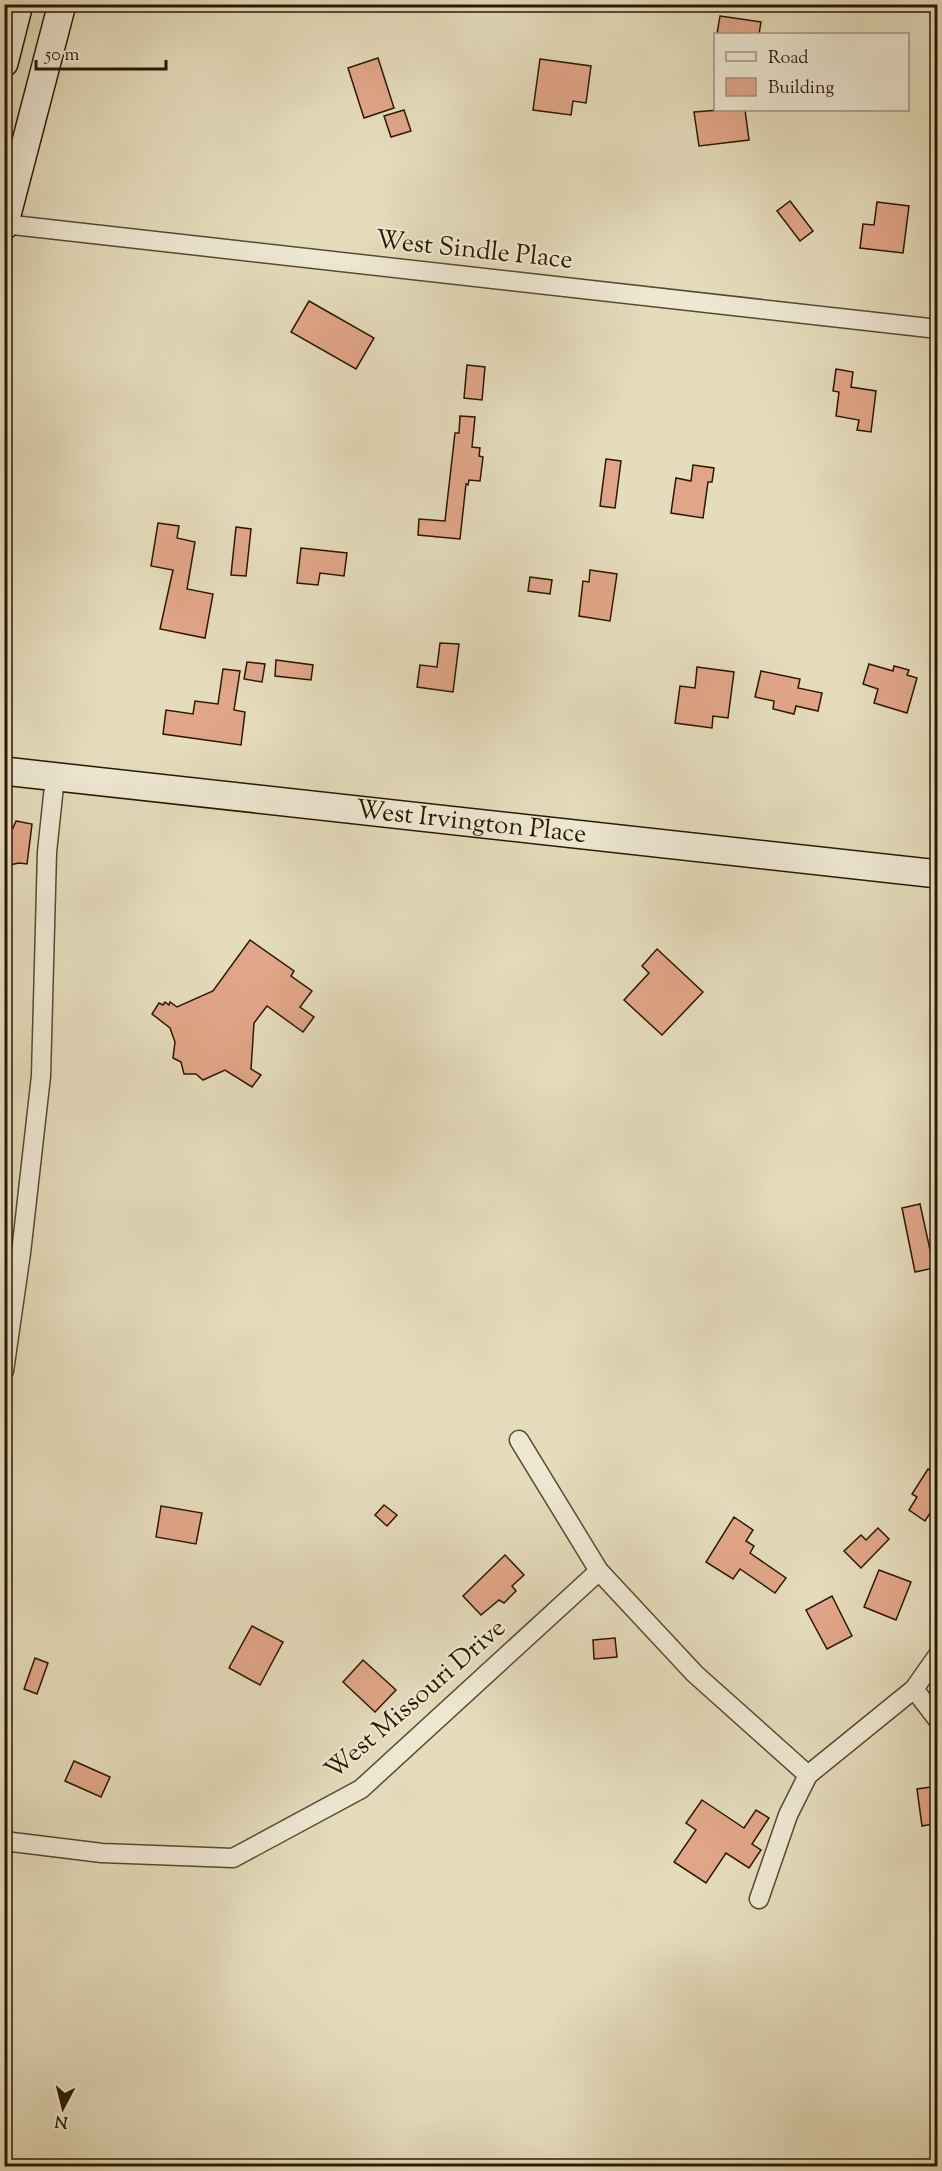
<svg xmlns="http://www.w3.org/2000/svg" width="942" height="2171" font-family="'Sorts Mill Goudy',serif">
	<rect width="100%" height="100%" fill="#e5dcbc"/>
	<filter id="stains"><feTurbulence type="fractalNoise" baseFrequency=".00333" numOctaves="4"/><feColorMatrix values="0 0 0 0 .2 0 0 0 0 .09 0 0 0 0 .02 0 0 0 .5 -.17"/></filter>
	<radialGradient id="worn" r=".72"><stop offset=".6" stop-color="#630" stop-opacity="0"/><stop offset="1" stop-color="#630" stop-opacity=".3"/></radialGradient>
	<!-- building -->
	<g fill="#e1a689" stroke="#2b1800" stroke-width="1.5">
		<path d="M720,16l41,6 -2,12h-42z"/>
		<path d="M378,58l16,50 -30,10 -16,-50z"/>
		<path d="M540,59l51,7 -5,37 -13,-2 -2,14 -38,-5z"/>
		<path d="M404,110l7,21 -20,6 -7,-21z"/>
		<path d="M720,110h25l4,30 -50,6 -5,-34z"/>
		<path d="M790,201l23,30 -13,10 -23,-30z"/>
		<path d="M877,202l32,4 -6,47 -43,-5 3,-24 11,1z"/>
		<path d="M309,301l65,37 -18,31 -65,-37z"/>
		<path d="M467,365l18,2 -3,33 -18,-2z"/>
		<path d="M836,369l17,3 -2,15 25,4 -5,41 -14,-2 2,-10 -23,-4 3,-24 -6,-1z"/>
		<path d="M460,416l15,1 -3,30 8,1 -1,8 4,1 -3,24 -11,-1 -1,5 -2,-1 -6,55 -42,-4 1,-16 26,2 10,-88h4z"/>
		<path d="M606,459l15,2 -6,47 -15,-2z"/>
		<path d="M693,465l21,3 -2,14h-4l-5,36 -32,-5 5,-35 15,3z"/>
		<path d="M158,523l21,3 -2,12 18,4 -8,47 26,5 -8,44 -45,-9 13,-59 -22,-4z"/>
		<path d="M236,527l15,2 -5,47 -15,-1z"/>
		<path d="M301,548l46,5 -3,23 -24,-3 -2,12 -21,-2z"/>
		<path d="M590,570l27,4 -7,47 -31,-5 4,-35 6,1z"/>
		<path d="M530,577l22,3 -2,14 -22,-3z"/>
		<path d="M440,643l19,1 -6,48 -36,-5 3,-22 17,2z"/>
		<path d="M276,660l37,5 -2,15 -36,-4z"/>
		<path d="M247,662l18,2 -3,18 -18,-3z"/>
		<path d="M869,664l24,7 1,-5 15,4 -2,5 10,3 -10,35 -33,-10 4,-14 -15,-5z"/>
		<path d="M697,667l37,5 -6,46 -15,-2 -1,12 -37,-5 5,-37 15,2z"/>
		<path d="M223,669l17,2 -6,39 11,2 -4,33 -78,-11 3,-24 27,4 2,-13 23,3z"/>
		<path d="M761,671l39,8 -2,9 24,5 -4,18 -22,-5 -2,8 -21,-5 1,-8 -19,-4z"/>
		<path d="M16,821l16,3 -5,40 -8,-1 -15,3v-42l9,4z"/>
		<path d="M250,940l44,31 -3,5 21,15 -12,16 14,10 -11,15 -36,-26 -13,17 -3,46 10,6 -9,12 -27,-17 -22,10 -7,-6h-12l-3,-12 -8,-4 2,-16 -5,-14 -18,-14 7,-11 4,2 2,-3 4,3 1,-3 7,5 36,-16z"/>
		<path d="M657,949l46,43 -41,43 -38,-35 25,-27 -7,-7z"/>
		<path d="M920,1204l14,64 -19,4 -13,-64z"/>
		<path d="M928,1469l10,6v26l-13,20 -16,-11 8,-13 -5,-3z"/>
		<path d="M384,1505l13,10 -10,11 -12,-11z"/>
		<path d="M161,1506l41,7 -6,31 -40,-7z"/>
		<path d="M734,1517l19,13 -7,11 8,5 -4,7 36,25 -11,15 -35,-24 -7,10 -27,-17z"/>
		<path d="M878,1528l11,11 -28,29 -17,-17 17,-16 5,5z"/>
		<path d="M505,1555l19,20 -12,11 4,5 -12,12 -5,-3 -18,15 -18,-19z"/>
		<path d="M879,1570l32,12 -15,38 -32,-13z"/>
		<path d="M832,1596l20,40 -25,13 -21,-39z"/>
		<path d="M252,1626l31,16 -23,43 -31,-17z"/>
		<path d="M615,1638l2,19 -23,2 -1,-19z"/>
		<path d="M35,1658l13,5 -11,31 -13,-5z"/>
		<path d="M363,1660l33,30 -21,22 -32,-30z"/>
		<path d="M74,1761l36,16 -9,20 -36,-16z"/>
		<path d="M938,1786v37l-16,3 -5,-37z"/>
		<path d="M702,1800l42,28 12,-18 13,8 -17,26 9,6 -12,18 -23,-15 -20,30 -32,-21 22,-32 -10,-7z"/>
	</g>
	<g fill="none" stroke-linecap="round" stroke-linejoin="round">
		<!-- street casing -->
		<g stroke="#5a492f" stroke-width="21">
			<g id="street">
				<path d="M4,224l934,105"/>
				<path d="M4,1371l17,-118 20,-177 6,-224 8,-75"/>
				<path d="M519,1440l80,131 96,103 113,101"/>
				<path d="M914,1689l24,31"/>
				<path d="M4,1839l8,3 90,11 131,5 128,-69 238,-218"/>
				<path d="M759,1899l29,-84 20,-40 106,-86 24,-34"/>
			</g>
		</g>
		<!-- secondary casing -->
		<g stroke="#2b1800" stroke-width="30">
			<g id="secondary">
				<path d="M4,63l15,-59"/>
				<path d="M4,226l58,-222"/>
				<path id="s1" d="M4,771l934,103"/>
			</g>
		</g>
		<!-- street -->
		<use href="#street" stroke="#eee8d3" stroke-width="18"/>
		<!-- secondary -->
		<use href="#secondary" stroke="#eee8d3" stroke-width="27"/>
	</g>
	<g text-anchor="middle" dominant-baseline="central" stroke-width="4.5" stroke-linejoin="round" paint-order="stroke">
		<!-- street labels -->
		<g font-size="26" fill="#2b1800" stroke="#eee8d3">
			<text transform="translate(474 251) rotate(6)">West Sindle Place</text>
			<text stroke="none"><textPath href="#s1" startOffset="470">West Irvington Place</textPath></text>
			<text transform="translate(416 1700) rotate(-41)">West Missouri Drive</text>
		</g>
	</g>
	<!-- margin -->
	<rect width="942" height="2171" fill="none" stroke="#e5dcbc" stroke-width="24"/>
	<rect x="6" y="6" width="930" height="2159" fill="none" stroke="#2b1800" stroke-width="3"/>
	<rect x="12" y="12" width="918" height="2147" fill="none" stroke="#2b1800" stroke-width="1.5"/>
	<!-- legend -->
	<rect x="714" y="33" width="195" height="78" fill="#eee8d3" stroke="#a0957f" stroke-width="1.5"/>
	<rect x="726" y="52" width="30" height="9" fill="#eee8d3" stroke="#a0957f" stroke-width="1.5"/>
	<text x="768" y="63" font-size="18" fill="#2b1800">Road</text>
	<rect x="726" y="78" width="30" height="18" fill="#e1a689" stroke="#a0957f" stroke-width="1.5"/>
	<text x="768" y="93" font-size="18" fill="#2b1800">Building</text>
	<!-- north arrow -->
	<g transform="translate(63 2108) rotate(187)" stroke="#eee8d3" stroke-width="4.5" paint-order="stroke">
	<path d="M0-4.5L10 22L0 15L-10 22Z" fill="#2b1800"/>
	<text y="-9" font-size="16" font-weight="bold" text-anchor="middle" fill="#2b1800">N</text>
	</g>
	<!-- scale -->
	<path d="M36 60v9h130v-9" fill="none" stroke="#2b1800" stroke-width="3"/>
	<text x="45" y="60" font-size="18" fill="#2b1800" stroke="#eee8d3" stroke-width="4.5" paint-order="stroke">50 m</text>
	<rect width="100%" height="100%" filter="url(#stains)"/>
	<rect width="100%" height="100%" fill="url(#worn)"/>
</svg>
